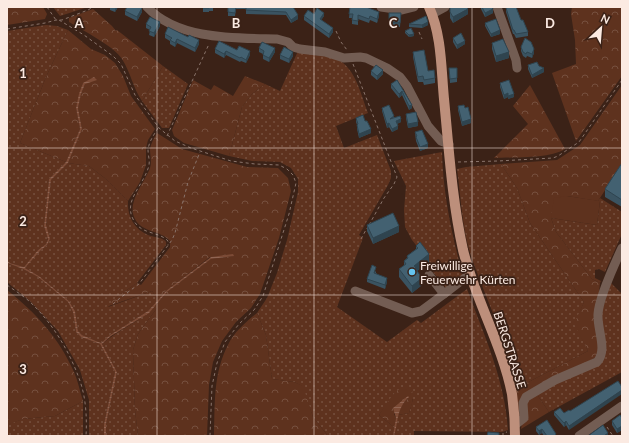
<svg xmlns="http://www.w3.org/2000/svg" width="629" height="443" font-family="Lato,sans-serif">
	<defs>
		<pattern id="grass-dots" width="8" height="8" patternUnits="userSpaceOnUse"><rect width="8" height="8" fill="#5e321e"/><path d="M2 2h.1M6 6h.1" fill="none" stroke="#76503e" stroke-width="1.8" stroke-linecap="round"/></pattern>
		<pattern id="forest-crowns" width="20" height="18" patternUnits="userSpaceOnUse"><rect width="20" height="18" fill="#5e321e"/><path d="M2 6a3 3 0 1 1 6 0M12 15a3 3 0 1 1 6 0" fill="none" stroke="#76503e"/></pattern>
		<pattern id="water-rules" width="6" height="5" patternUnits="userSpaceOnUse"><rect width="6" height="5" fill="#7c4b36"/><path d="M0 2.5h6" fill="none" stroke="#906553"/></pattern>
	</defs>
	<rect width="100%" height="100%" fill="#3b2217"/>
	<!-- grass -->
	<g fill="url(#grass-dots)">
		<path d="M53,7h35l-28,9z"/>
		<path d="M46,25l11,1 11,4 -22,47 -26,66 46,19 -17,17 -5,47 4,12 -2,6 -8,6 -14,17 -14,-4 -3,-3v-229z"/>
		<path d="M298,51c9,1 17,1 26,3 31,7 34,33 44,59l-32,13 8,22 33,-13 14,36v7l-3,7 -29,50 4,3 -26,69 50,35 30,-22 4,3 46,-34c17,46 38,91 41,141l-6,2 -88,-1v5h-20l4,-21 11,-2 4,-14 -18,-6 -16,22 16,13 -2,8h-65l-15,-19 -11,-31 -8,-4 -22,-3 -6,-44 -9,-22 10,-15 10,-25 10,-33 11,-48v-13l-7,-11 -11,-6 -28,-1 -23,-5 13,-49 10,-13 13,-10 15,7z"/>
		<path d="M163,66l25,18 -19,44h-7l-20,-27z"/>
		<path d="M442,152c1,42 10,84 21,124l-17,12 -13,-16 1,-4 -22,-28 -7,-13 -1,-17 2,-24 -12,-25z"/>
		<path d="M68,163l21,3 17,13 22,22c-1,15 6,28 20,34 5,2 12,2 16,5 3,2 2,3 2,5l-29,38 -19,13 -10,11 44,-16 5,7v3l-9,10 -38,24 -9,8 -19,-8 -4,-4 -3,-20 -6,-10 -30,-25 -14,-8 15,-17 7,-6 3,-6 -4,-13 5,-46z"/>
		<path d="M501,164l16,24 13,35 54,79 -9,22 13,27 -71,37c-9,-46 -31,-88 -46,-132 -9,-27 -10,-58 -14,-87l9,-2z"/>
		<path d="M600,198l22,14v22l-17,38 -6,-3 -4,1v8l6,3 -1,2 -8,-4 -36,-47 -5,-14 46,7 3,-24h-2z"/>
		<path d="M7,263l16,6 15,8 30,25 5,10 3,20 5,5 19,7 15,28 -11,52v12h-15v-36l-9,-30 -22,-39 -27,-29 -24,-20z"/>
		<path d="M610,282l12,12v78l-73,40 -13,-19 58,-27 6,-47z"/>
		<path d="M157,304v4l-19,26 -5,16 2,60 3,26h-32v-12l11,-52 -15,-28c17,-15 40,-23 55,-40z"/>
		<path d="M83,401v35h-76l1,-12 15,-5 32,-3z"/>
	</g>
	<!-- forest -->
	<g fill="url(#forest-crowns)">
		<path d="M7,7h36l4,7 -2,5 -38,6z"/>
		<path d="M572,7h50v69l-46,65 -24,-68 24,-9 -1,-24 -4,-26z"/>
		<path d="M93,9l19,17 4,5 1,-1 46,36 -21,35c-9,-13 -11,-28 -20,-42 -8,-13 -40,-29 -53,-37v-4z"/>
		<path d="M68,30l23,19 14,6 10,8 8,13 8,20 24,33 -7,11 -2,8v17l-6,17 -12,19 -22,-22 -17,-13 -21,-3 14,-34 -4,-21 3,-14 4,-10 -2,-1 -7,25 4,21 -14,33 -46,-19 26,-66z"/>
		<path d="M245,76l20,8 -13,10 -10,13 -13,49 -45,-13 -10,-7 -2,-6 21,-50 18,10 3,-5 19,11z"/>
		<path d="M530,85l35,64c-17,10 -51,8 -71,9l34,-34 -15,-18z"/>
		<path d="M622,85v79l-24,37 -31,-5 -16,22 5,14 36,47 8,4 -3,30 3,42 -71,38 -9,26 -5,-30 73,-38 -14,-27 10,-22 -54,-79 -13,-35 -16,-24 56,-4 23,-15z"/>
		<path d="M157,133l25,16 65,18 31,1 10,10 3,13 -12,47 -19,56 -9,14 -15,14 -14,19 -9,21 -4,23 -2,51h-69l-3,-26 -2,-60 5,-16 19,-26v-4l10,-12 44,-33 22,-3 -23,1 -43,33 -10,11v-3l-5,-7 -46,16 12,-11 19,-13 4,2 29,-38v-6c-9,-11 -28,-8 -35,-22 -9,-16 10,-37 15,-51 2,-6 0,-13 0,-19 1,-6 4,-11 7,-16z"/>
		<path d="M7,290c29,23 52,48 67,82 4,9 6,20 9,29l-28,15 -32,3 -16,6z"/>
		<path d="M257,313l9,22 6,44 22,3 9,4 10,31 15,19h-114c1,-31 -1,-63 14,-91 6,-13 18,-23 29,-32z"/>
		<path d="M405,387l6,1c4,9 1,16 -2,25l-11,2 2,-8 9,-10 -1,-1 -14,18 2,4 -1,10 -16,-13c7,-10 14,-25 26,-28z"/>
		<path d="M536,393l13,19 -28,17 4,-25z"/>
	</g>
	<!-- park -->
	<path fill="#5e321e" d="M567,196l33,5 -3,24 -46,-7 3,-20z"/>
	<!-- water -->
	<g fill="url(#water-rules)">
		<path d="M94,77l3,3 -12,4 -4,10 -3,14 4,21 -14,34 -17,17 -5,45 4,14 -3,6 -7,6 -15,17 14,8 30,25 6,10 3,20 4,4 19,8 9,-8 38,-24 19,-21 44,-33 22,-3 1,2 -23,3 -44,33 -18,21 -38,23 -9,8 15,28 -11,52v12h-2v-12l11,-52 -15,-28 -19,-7 -5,-5 -3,-20 -5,-10 -30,-25 -15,-8 -16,-6v-3l3,3 14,4 14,-17 8,-6 2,-5 -4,-13 5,-47 17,-17 14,-33 -4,-21 3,-14 4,-11z"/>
		<path d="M408,396l1,1c-13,12 -10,23 -15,39h-1l3,-18 -3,-10z"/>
	</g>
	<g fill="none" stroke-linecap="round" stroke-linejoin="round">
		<!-- path -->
		<g stroke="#8a746b" stroke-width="1" stroke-dasharray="3 3" stroke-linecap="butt">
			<path d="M47,7l9,13"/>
			<path d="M59,20l25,15 29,21 8,8 14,31 24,33 16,13 16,7 40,13 24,3 24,1 8,4 6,6 3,8 -7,31 -26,82 -9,14 -15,14 -14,18 -8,21 -5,23 -2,50"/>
			<path d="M7,29l38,-6 11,-3h6l26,-10 5,-3"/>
			<path d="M336,31l5,11 6,8"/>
			<path d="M419,32l3,7"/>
			<path d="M353,64l44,113 -3,7 -10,14 -15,27"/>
			<path d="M158,128c-4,7 -9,13 -10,22 0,5 2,11 1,15 -4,19 -26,35 -16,54 7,16 26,12 35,22v4"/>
			<path d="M167,136l42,-92"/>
			<path d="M458,162l40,-1 55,-3 5,-2 21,-14 43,-62"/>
			<path d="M361,239l6,-11"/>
			<path d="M7,285c7,5 15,10 22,16 23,21 41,51 51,80 6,17 7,37 6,55"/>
			<path d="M113,304l7,-6 19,-14 33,-44 3,-7 13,-51 12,-30"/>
			<path d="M607,427l6,9"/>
			<path d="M503,436v-3l4,-1"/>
		</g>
		<!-- minor -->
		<g stroke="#735d53" stroke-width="9">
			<path d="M147,7c31,33 88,31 130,32l11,3 5,5 7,2 25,3 19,6 16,-1 6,1 21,10 13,9 7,9 21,40 13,15 8,3"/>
			<path d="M381,7l21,3 12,-3"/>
			<path d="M497,7l19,53 1,8"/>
			<path d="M432,14l13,-7"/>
			<path d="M429,275l15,19 26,-20"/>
			<path d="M355,291l57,22 9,-2 23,-17"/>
			<path d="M515,425l9,-7 -1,-15 3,-6 29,-17 42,-18c11,-12 0,-32 1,-48 1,-16 17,-51 24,-66"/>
			<path d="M579,436l43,-30"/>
		</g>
		<!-- major -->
		<path stroke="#bd8f7b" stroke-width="10" d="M429,7c13,29 12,61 15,92 5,51 8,101 19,151 12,49 39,94 49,144 2,14 3,28 3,42"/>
	</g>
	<!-- wall -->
	<g fill="#3a5361">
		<path d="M110,7h8l-3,5 -5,-2z"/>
		<path d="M203,7h10v4h-4v1h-6z"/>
		<path d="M225,7h68l5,12 -7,4 -5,-8 -40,-1v-5h-10l-1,7h-7v-8h-3z"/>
		<path d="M350,7l29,9 -2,7 -7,-3 -1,3 -11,-4v6l-6,-1v-6h-3z"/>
		<path d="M450,7l18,7 -15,9 -3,-5z"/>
		<path d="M481,7h11l1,6 -8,4 -4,-8z"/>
		<path d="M506,8l15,12 7,12v4l-12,2 -2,-4h-1l-7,-22z"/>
		<path d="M125,11l17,1 -5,9 -12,-6z"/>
		<path d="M389,13h12l-1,14 -11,-1z"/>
		<path d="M314,14l10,2 -3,4 12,12 -4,6 -25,-18v-4z"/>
		<path d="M485,23l15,11 -9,3 -6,-11z"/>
		<path d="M146,24l14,2 -6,11 -5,-2 1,-5 -4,-2z"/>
		<path d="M409,24l19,1 -6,3 -13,-1z"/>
		<path d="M405,31l9,5 -5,1 -4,-4z"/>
		<path d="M165,34l23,3 11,7 -4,8 -18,-9 -2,4 -5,-3v-3l-5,-3z"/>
		<path d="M453,38l12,6 -8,5 -4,-7z"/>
		<path d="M492,43l17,15 -13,4 -4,-13z"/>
		<path d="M521,47l13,6 -2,5 -5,-2 -1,2 -3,-2 -2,-5z"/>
		<path d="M259,48l16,4 -6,10 -6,-3v-5l-4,-2z"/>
		<path d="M215,49l35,6 -4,8 -5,-2 -1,1 -14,-7 -2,3 -9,-5z"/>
		<path d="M413,52l15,19 7,7v5l-11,2 -1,-3h-5l-5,-25z"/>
		<path d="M280,55l13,1 -4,7 -9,-4z"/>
		<path d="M528,65l11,1 5,6 -12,6 -4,-9z"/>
		<path d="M449,68l8,10v4l-7,1z"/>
		<path d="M371,71l12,3 -6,6 -6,-5z"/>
		<path d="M397,80l15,28 -3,2 -7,-15 -3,3 -8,-10v-4z"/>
		<path d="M500,83l14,14 -6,2v-2l-4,2 -4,-12z"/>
		<path d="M458,106l13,17 -9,3 -4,-16z"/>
		<path d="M382,108l19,14 -4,2 1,5 -6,3 -3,-5 -2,1 -5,-17z"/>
		<path d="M406,114l12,12 -10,2 -2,-10z"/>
		<path d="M356,118l15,15 -12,5 -2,-9v-4l-1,-3z"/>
		<path d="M415,132l13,16 -8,3 -4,-10z"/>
		<path d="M622,163v44l-17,-10v-8z"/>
		<path d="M367,225l32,7 -26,12 -6,-13z"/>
		<path d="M416,246l13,16 -12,9 5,14 -10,8 -13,-16v-8l5,-3v-5l3,-3v-2l9,-7z"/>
		<path d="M376,271v2l11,9 -2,7 -18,-7v-3z"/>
		<path d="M570,411l-1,19 -3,-5 -2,2 -10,-12v-3l10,1z"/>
		<path d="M622,418v12l-5,3 -5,-8v-4z"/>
		<path d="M547,420l9,16h-12l-2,-3 -3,2 -3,-4v-4z"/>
	</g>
	<!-- shaded-wall -->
	<g fill="#2f444f">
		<path d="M116,7h2l-3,5v-3z"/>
		<path d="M142,8v4l-5,9v-4z"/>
		<path d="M468,9v5l-15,9v-6z"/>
		<path d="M493,9v4l-8,4v-4z"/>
		<path d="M379,12v4l-2,7v-4z"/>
		<path d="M324,13v3l-4,6v-3z"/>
		<path d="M298,15v4l-7,4v-3z"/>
		<path d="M160,22v4l-6,11v-4z"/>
		<path d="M428,22v3l-6,3v-3z"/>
		<path d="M333,28v4l-4,6v-4z"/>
		<path d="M500,30v4l-9,3v-3z"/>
		<path d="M414,34v2l-5,1v-2z"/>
		<path d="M177,39v4l-2,4v-4z"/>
		<path d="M199,40v4l-4,8v-4z"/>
		<path d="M465,41v3l-8,5v-4z"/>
		<path d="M275,48v4l-6,10v-4z"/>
		<path d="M534,49v4l-2,5v-4z"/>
		<path d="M226,51v4l-2,3v-4z"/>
		<path d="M250,51v4l-4,8v-3z"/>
		<path d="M293,52v4l-4,7v-4z"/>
		<path d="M509,52v6l-13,4v-6z"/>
		<path d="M544,68v4l-12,6v-3z"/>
		<path d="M383,70v4l-6,6v-4z"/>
		<path d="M402,91v4l-3,3v-4z"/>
		<path d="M508,93v4l-4,2v-4z"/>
		<path d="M514,94v3l-6,2v-3z"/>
		<path d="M412,105v3l-3,2v-4z"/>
		<path d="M401,119v3l-5,2v-3z"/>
		<path d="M471,119v4l-9,3v-4z"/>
		<path d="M418,122v4l-10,2v-4z"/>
		<path d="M389,123v4l-2,1v-4z"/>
		<path d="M398,126v3l-6,3v-3z"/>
		<path d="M371,129v4l-12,5v-4z"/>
		<path d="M428,144v4l-8,3v-4z"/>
		<path d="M399,226v6l-26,12v-6z"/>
		<path d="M429,254v8l-13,10 -2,-6z"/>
		<path d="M387,278v4l-2,7v-4z"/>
		<path d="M422,278v7l-10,8v-7z"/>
		<path d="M622,390v4l-53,36v-4z"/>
		<path d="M566,421v4l-2,2v-4z"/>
		<path d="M622,426v4l-5,3v-4z"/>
		<path d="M542,429v4l-3,2v-4z"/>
		<path d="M608,433v3h-4z"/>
	</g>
	<!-- building -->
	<g fill="#436171" stroke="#2f444f">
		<path d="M127,7h14l1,1 -5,9 -12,-6z"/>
		<path d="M203,7h10h-4v1h-6z"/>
		<path d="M228,7h8l-1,6 -7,-1z"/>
		<path d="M246,7h47l5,8 -7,5 -5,-8 -40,-2z"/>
		<path d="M350,7h16l13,5 -2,7 -7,-3 -1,3 -11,-4v6l-6,-1 1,-6h-4z"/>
		<path d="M450,7h16l2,2 -15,8 -3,-5z"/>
		<path d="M482,7h10l1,2 -8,4z"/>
		<path d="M510,7h6l5,13h2l5,12 -12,2 -2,-4h-1l-7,-22z"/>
		<path d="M317,8l7,5 -4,6 13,9 -4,6 -25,-18 4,-6 6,4z"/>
		<path d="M389,13h12l-1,10 -11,-1z"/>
		<path d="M426,16l2,6 -6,3 -13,-1z"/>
		<path d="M150,17l10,5 -6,11 -5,-2 2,-4 -5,-3z"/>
		<path d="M496,19l4,11 -9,4 -6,-11z"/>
		<path d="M168,27l20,10 1,-2 10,5 -4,8 -18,-9 -2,4 -5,-3 2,-2 -7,-4z"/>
		<path d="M411,28l3,6 -5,1 -4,-4z"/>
		<path d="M461,33l4,8 -8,4 -4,-7z"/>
		<path d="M525,38l6,4 3,7 -2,5 -5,-2 -1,2 -3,-2 -2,-5z"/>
		<path d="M503,39l6,13 -13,4 -4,-13z"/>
		<path d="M219,41l18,9 2,-4 11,5 -4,9 -5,-3 -1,1 -14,-7 -2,3 -9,-5z"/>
		<path d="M262,42l13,6 -6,10 -6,-3 1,-4 -5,-3z"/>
		<path d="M284,47l9,5 -4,7 -9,-4z"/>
		<path d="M424,50l4,21 6,-1 1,8 -11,2 -1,-4 -5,1 -5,-25z"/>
		<path d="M537,62l2,4 5,2 -12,7 -4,-10z"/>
		<path d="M376,65l7,5 -6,6 -6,-5z"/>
		<path d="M449,68h8v10l-7,1z"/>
		<path d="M397,80l15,25 -3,1 -7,-15 -3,3 -8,-10z"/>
		<path d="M509,80l5,14 -6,2v-3l-4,2 -4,-12z"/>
		<path d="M389,105l5,11 -4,3 10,-3 1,3 -5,2 2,5 -6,3 -3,-6 -2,1 -5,-16z"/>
		<path d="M464,105l1,3 3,-1 3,12 -9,3 -4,-16z"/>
		<path d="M416,112l2,10 -10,2 -2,-10z"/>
		<path d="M363,115l2,6h2l4,8 -12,5 -2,-9 1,-1 -2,-6z"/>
		<path d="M422,130l6,14 -8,3 -4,-10 1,-1 -2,-4z"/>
		<path d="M622,163v37l-17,-11z"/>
		<path d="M393,213l6,13 -26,12 -6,-13z"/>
		<path d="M420,242l9,12 -15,12 2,1 -1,1 7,10 -10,8 -13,-17 7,-5 -2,-3 4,-3 -1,-2 11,-8 -2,-2z"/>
		<path d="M372,265l4,2 -2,6 13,5 -2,7 -18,-6z"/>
		<path d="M618,381l4,6v3l-53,36 -3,-5 -2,2 -10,-11 6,-4 4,5 5,-3 1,1z"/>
		<path d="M620,415l2,3v8l-5,3 -5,-8z"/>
		<path d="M547,420l9,14 -2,2h-7l-5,-7 -3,2 -3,-4z"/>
		<path d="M603,425l5,8 -4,3h-16z"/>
		<path d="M488,432l11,1v3h-12z"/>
	</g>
	<!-- grid -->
	<path fill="none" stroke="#fbeae2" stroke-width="1" stroke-opacity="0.55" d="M157,7v429M314,7v429M472,7v429M7,148h615M7,295h615"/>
	<!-- markers -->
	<circle fill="#66c4ef" stroke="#3b2217" stroke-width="1.5" cx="412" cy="272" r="4"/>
	<g text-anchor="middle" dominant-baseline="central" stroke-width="3.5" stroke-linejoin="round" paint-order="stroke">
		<!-- poi labels -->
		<g font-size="12" fill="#fbeae2" stroke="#3b2217" text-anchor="start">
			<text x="420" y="265">Freiwillige<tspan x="420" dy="14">Feuerwehr Kürten</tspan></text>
		</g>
		<!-- street labels -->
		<g font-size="12" fill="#fbeae2" stroke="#3b2217">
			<text transform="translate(510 350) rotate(72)">BERGSTRASSE</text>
		</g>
	</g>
	<g font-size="13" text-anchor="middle" font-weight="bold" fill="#fbeae2" stroke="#3b2217" stroke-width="3.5" stroke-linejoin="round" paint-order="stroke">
		<text x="79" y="28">A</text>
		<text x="236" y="28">B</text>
		<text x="393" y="28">C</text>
		<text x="550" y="28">D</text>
		<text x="23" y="78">1</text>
		<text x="23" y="226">2</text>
		<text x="23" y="374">3</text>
	</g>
	<!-- border -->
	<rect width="629" height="443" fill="none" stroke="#fbeae2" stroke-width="16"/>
	<!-- north arrow -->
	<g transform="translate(601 28) rotate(26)" stroke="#3b2217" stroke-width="3" paint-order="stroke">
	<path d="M0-3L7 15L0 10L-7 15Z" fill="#fbeae2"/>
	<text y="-6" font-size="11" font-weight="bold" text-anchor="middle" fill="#fbeae2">N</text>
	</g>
</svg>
